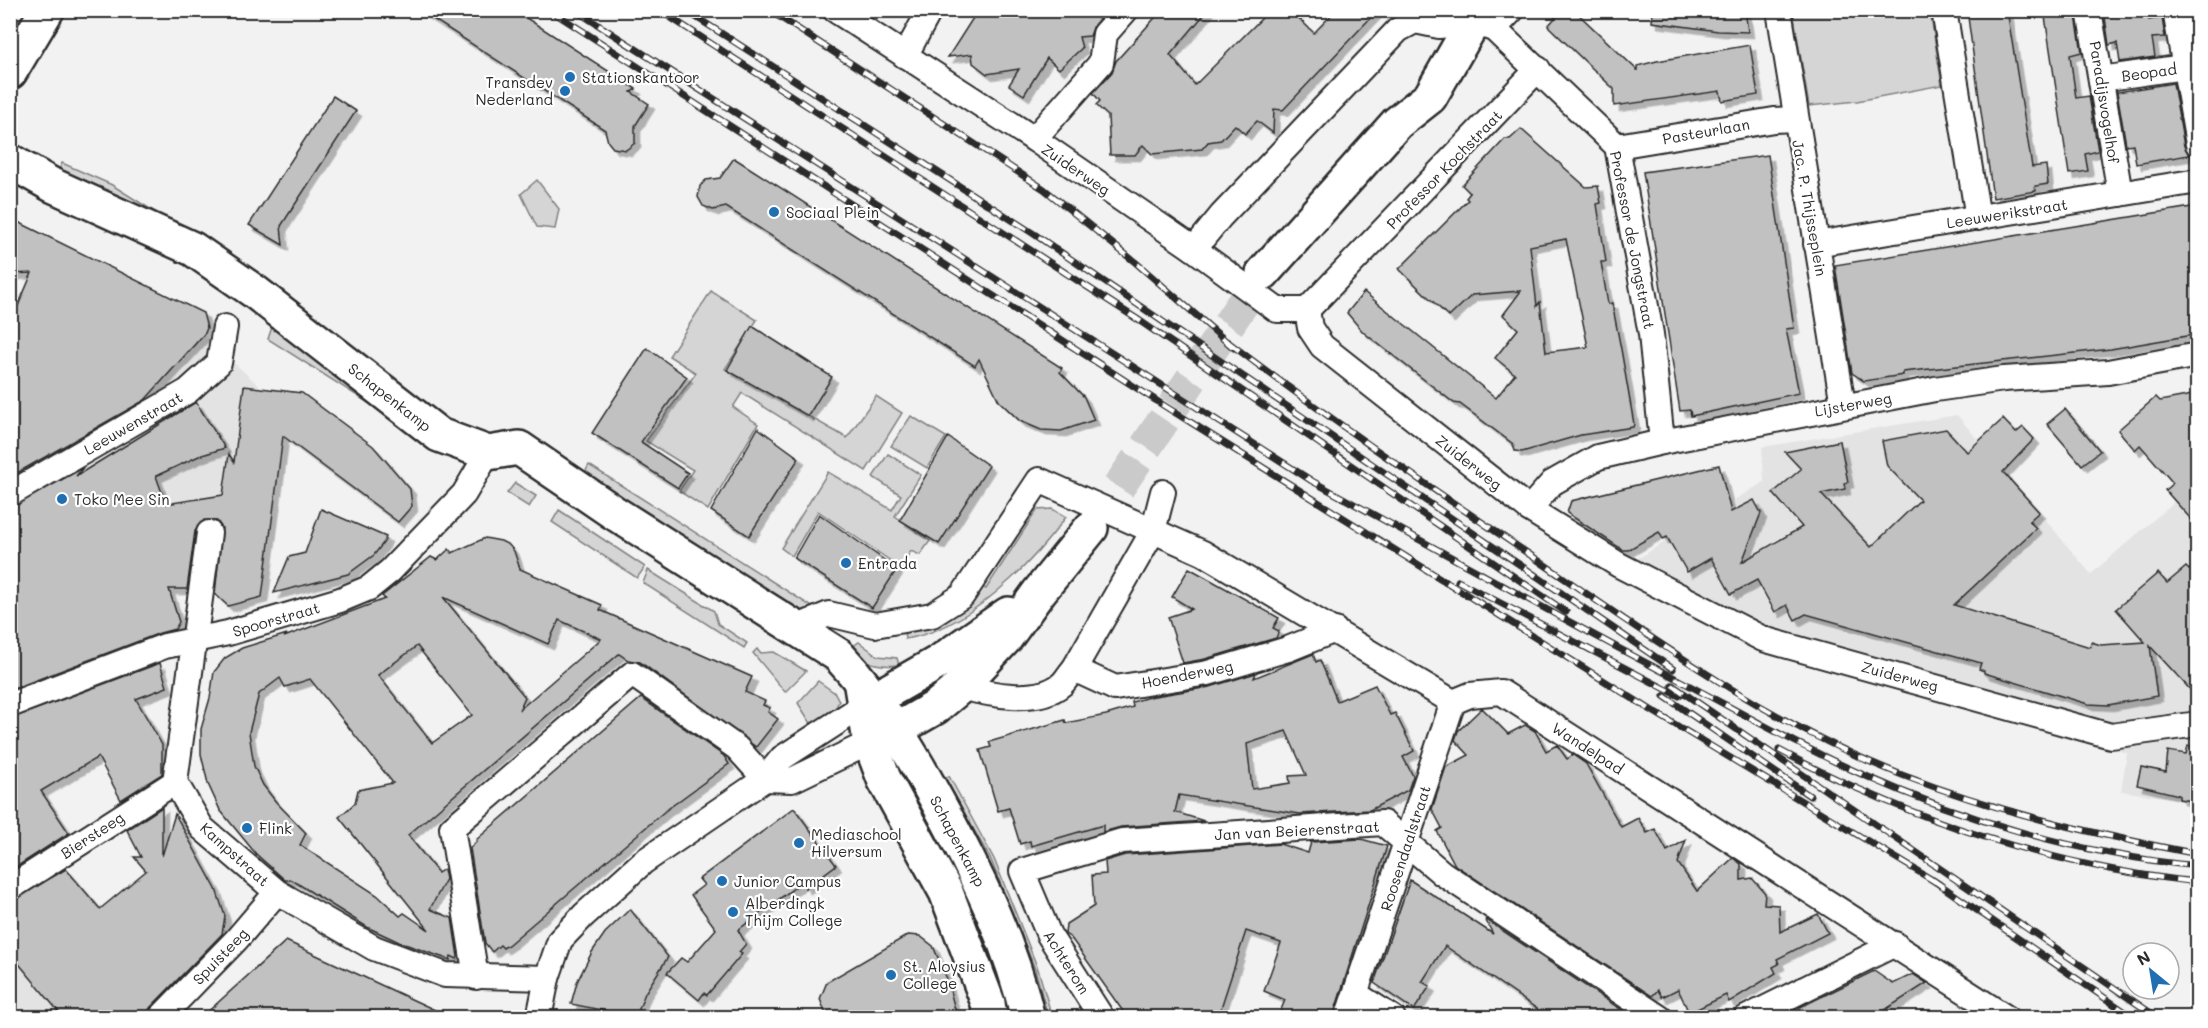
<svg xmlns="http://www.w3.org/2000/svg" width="2208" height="1028" font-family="Mali,sans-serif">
	<defs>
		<filter id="shadow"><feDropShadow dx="5.5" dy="5.5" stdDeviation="0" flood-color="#0004"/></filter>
	</defs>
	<rect width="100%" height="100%" fill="#f2f2f2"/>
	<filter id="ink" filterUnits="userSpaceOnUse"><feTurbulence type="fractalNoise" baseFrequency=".0167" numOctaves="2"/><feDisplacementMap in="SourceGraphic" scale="12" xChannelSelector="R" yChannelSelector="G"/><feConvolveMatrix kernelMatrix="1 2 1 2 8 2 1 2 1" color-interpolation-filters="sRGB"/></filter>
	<g filter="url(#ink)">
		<!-- built -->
		<g fill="#e3e3e3">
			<path d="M154,290l113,103 -15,130 -132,-10 -109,59v-187z"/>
			<path d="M1957,415l134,159 106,-92v320l-76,-11 6,-38 -342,-95 -168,-87 147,-89 -2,-35z"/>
			<path d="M11,891l101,126h-101z"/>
		</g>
		<!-- green -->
		<g fill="#d5d5d5" stroke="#808080" stroke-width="1.5">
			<path d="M1793,11h137l12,74 -85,16 -48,5z"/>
			<path d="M62,163l50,22 99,62 -152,-77z"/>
			<path d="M537,180l22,29 -4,20 -18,-2 -16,-33z"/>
			<path d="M711,291l46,29 -32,49 122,69 29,-42 26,17 -36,58 -124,-78 -9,14 25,17 -50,86 -29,-19 14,-21 -47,-29 50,-68 -27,-17z"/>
			<path d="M273,324l152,115 -157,-100z"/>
			<path d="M911,416l35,21 -19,31 -36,-22z"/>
			<path d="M888,454l33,21 -26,41 35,25 -10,14 -9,-4 -10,17 -83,-57 -26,45 -11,-8 47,-76 64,38 9,-15 -28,-18z"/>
			<path d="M589,465l225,143 -21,4 -210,-136z"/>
			<path d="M515,483l21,13 -7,11 -22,-14z"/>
			<path d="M1052,509l14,8c-36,49 -99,113 -161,122l-1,-8 76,-45 6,3 51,-79z"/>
			<path d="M559,510l86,57 -8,11 -85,-56z"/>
			<path d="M648,570l66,41 4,13 29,19 -3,5 -101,-65z"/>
			<path d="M859,642l19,14 19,2 2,7c-22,2 -34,-2 -50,-16z"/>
			<path d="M757,649l3,4 14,-1 32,19 -21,21 -32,-39z"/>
			<path d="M818,681l17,12 4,8 -4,8 -19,15 -6,-2 -12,-19z"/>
			<path d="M949,776l45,83 44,110 14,48h-4l-13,-48 -44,-109 -46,-82z"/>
		</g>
		<!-- building -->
		<g fill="#c1c1c1" stroke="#2b2b2b" stroke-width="1.5" fill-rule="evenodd" filter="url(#shadow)">
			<path d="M419,10h95l122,79 -5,3 18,12 -14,22v17l-9,7 -13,-2 -5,-6 -3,-12z"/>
			<path d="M978,10h129l-13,15 -4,11 -11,1 3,11 -23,21 -12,-11 -23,37 -15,-10 10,-16 -32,5 -14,-11 -1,-9 -24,3z"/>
			<path d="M1162,10h46l-38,45 25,30 75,-75h20l24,23 22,-23h42l-95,100 -9,-1 -1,24 -16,-12 -12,13 -10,-9 -14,15 -13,2 -6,7 -50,5 -9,-9 -8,10h-25l-2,-39 -12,-11 4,-4 -7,-8 19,-21 4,-11z"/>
			<path d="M1562,10h12l63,60v-4l20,-5 93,-16 8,50 -36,6 -2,-10 -106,15v-17l-66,-63z"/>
			<path d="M1653,10h92l3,22 -30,-1 -66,-9z"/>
			<path d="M1967,10h40l25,157 14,-2 2,19 -13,2 1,5 -43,7z"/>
			<path d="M2044,10h31l7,42 -12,3 6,43 13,-2 9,55 -13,3 3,17 -19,3z"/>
			<path d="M2104,10h44l1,10 13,-2 3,19 -13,1 3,19 -35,5 -3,-19 -8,2z"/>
			<path d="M2173,83l11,63 5,9 -53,9 -3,-20 -7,1 -9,-53z"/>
			<path d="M333,96l23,15 -75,115 2,19 -34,-20z"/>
			<path d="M1521,129l65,58 12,-1 3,17 -4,1 9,58h-5l7,42 4,-1 9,46 13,75 -1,3 -52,8 -59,17 -7,-1 -2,-7 -53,-40 -6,-1 -91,-71 -16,-19 17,-21 132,106 19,-24 -20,-16 23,-29 -15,-14 18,-24 -49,4 -23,22 -50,-48 69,-69 -2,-2 4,-5 -8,-8 43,-46h5zM1566,239l22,108 -42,5 -6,-50 -3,4 -7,-60z"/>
			<path d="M1768,155l26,173 -8,1 13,64 -108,23 -1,-6 -10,1 -37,-239z"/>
			<path d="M734,158l328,210 -2,4 24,25 10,23 -33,11 -20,-1 -21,-9 -21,-20 -20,-42 -4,7 -249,-159 -13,3 -10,-4 -5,-9 2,-11 6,-6 14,-2z"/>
			<path d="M2198,206v128l-87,15 -208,23v3l-39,6 -12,-8 -17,-108z"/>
			<path d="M10,218l193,95 4,15 -2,5 -60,67 -135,77v-152l22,-52 -22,1z"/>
			<path d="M752,326l80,51 -24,39 -81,-46z"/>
			<path d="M647,348l40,29 -46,65 47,31 -10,15 -86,-55z"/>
			<path d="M244,386l58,7 71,53 37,43 2,17 -14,16 -115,-86 -21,161 -34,9 -13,-12 7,-66 -5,-7 -13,-1 -9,11 -8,58h-18l10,33 -4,7 -15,4 -150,57v-182l73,-40 -7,8 120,-74 29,46 -26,8 -43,20 10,28 57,-9 6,-41 5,8z"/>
			<path d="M2198,394v133l-33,-37 8,-7 -33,-38 -5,5 -17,-20 38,-33 4,4z"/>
			<path d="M2065,409l35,42 -18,14 -35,-41z"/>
			<path d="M2003,419l13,14 7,-6 11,12 -31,33 36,40 -10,9 7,7 -82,77 136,42 1,-5 10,3 44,-3 -29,-33 42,-36 9,10 19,-16 3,3 9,-8v136l-48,-52 7,50 -49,9 -20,-1 -104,-31v-2l-5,-2 2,-6 -175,-49 -11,6 -8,-15 -12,7 -18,-32 -26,14 -20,-36 -24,14 -20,-35 -4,2 -4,-7 -31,18h-5l-56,-37 4,-12 148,-36 12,47 23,-12 7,13 -19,49 60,-35 -29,-34 28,-24 -16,-17 55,-11 8,41 -4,1 1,6 -24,5 50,53 49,-47 -33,-34 -5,-25 64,-12 21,23z"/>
			<path d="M758,428l41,30 -50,78 -38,-25z"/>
			<path d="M948,437l41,29 -50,78 -39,-24z"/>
			<path d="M321,509l65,28 -2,5 -10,13 -26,19 -74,19 15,-36 16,-4z"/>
			<path d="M819,514l78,55 -25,39 -78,-50z"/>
			<path d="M485,538l16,3 8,4 5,6 6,18 82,36 -2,5 152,67 -7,15 20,9 -2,4 7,3 -2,4 10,7 -22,28 -116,-85 -12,-2 -9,-6 -211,181 30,38 6,-4 2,10 -16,30 22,9 6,39 -1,2 -6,-3 -1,4 -51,-18 -32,-15 -75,-47h-7l-29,-26 -36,-44 -12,-26 -7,-30v-25l9,-31 4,-26 11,-14 17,-10 45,-14 -3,3 101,-38 -3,-3 49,-39 6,3 12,-11 3,4zM443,597l105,47 11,-24 42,19 -82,71 6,-13zM417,646l55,69 -40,28 -54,-68zM280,678l5,9 25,-8 83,104 -35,7 -3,13 -16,14 90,113 -25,-17 -4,3 -23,-21 -77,-50 6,-12 -30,-31 -13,-17 -9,-19 -5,-34 10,-38z"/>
			<path d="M1189,568l90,50 -6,10 6,3 -3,7 -71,21 -22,4 -15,-46 24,-8 -20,-12z"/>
			<path d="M1313,654l3,8 4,-2 17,41 38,-16 15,30 5,-2 19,38 -11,6 10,19 -5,14 -38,20 -70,4 -121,-19 -4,17 29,9 -83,6 -18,5v-7l-72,21 -1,-5 -10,3 -11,-36 -11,3 -18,-61 11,-3 -2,-5 76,-22 1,3 40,-8 27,-8 -1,-5 17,-5 61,-10 46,-14 -2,5zM1286,731l20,44 -17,1 1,7 -38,6 -5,-45z"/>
			<path d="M160,663l7,24 -31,12 26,46v29l-41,26 -23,-43 -57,34 28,42 -59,38v-152z"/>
			<path d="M641,698l83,58 5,8 -64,47 -157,134 -5,3 -3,-3 -8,7 -7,-9 -15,-95 7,-7 -1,-1z"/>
			<path d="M1482,708l26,26 17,-9 10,6 11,20 11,-6 10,14 6,-4 13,9 35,63 17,-9 9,15 8,-4 12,22 19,-11 -8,23 19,28 36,-33 8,6v16l11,-2 13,15 -1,11 15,1 1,27 38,-18 10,19 -51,26 2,5 -6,3 3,6 -47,29 -3,-7 -37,18 -11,-24 -16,8 -4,-7 -6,6 -197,-131 -18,-34 5,-3 -10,-19 14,-42 23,-12 -14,-15 3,-9z"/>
			<path d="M2188,746l10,1v55l-19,-3v-4l-42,-10 4,-18 25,5 2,-21 18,3z"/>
			<path d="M162,807v49l13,-42 41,75 9,27 -3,18 -72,74 -4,9h-83l-53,-64v-51l56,-33 34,40 46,-38 -12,-14h7l-14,-27z"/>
			<path d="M794,808l42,57 -31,23 -3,-6 -64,48 8,14 -7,8 3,2 -35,41 -3,-2 -5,7 -32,-27 14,-15 6,4 29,-33 -25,-34 13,-10 -5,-6z"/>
			<path d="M1361,839l26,7 -54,171h-55l7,-17 -21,-9 17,-48 -35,-12 -28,86h-91l-56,-79 -6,-4 1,-10 28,-18 -2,-31 14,-1 -1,-13 20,-6 155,-11 28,9 3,-11z"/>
			<path d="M1410,880l83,54 -8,-15 147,98h-83l-104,-71 -23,36 8,4 -16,24 -40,-27z"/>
			<path d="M630,909l38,48 -23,36 -9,24 -65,-13 6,-22 15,-30 13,-19z"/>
			<path d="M908,935l12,1 13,10 14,33 10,38h-130l-7,-18 7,-17z"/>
			<path d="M286,941l164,76h-248z"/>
			<path d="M1874,971l19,13 20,-10 14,9 -53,34h-94z"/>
		</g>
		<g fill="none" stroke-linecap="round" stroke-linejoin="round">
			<!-- secondary-tunnel -->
			<path stroke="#cacaca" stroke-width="33" stroke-dasharray="33 16" stroke-linecap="butt" d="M1091,528l172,-255"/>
			<!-- street casing -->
			<g stroke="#2b2b2b" stroke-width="28">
				<g id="street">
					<path d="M835,10l199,129 160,110 83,61h30"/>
					<path d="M1779,10l64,395"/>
					<path d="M1944,10l34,208"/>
					<path d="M2089,10l31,184"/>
					<path d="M2175,10l23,134"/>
					<path d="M1471,27l13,-1 10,3 123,117 34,188 11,108"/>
					<path d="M1494,29l18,-19"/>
					<path d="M905,56l25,-46"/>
					<path d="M2101,79l97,-14"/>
					<path d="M1034,139l67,-76 4,-29 21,-24"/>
					<path d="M1617,146l157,-26 21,-1"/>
					<path d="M1816,244l382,-63"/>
					<path d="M1194,249l27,-33 177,-186 17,-9 24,5 10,-1"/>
					<path d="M1307,310l3,18 12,18 207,163 90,56 144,74 348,97 87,-12"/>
					<path d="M1307,310l231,-241"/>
					<path d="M10,494l178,-103 31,-28 6,-36"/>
					<path d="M1529,509l23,-26 46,-26 64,-15 273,-53 69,-10 104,-7 90,-17"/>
					<path d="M209,533l-34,249 27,46 75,64 97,56 71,27 102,3"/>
					<path d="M795,628l34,-14 46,11 57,-10 30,-19 77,-116 164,73 250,149 17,-7 31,-3 506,326"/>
					<path d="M1074,669l41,19 93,-15 80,-24 47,-19"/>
					<path d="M960,687c28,7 77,18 102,-3 4,-4 8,-11 12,-15l79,-138 10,-39"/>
					<path d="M10,705l155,-59 63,-13 112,-33 29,-12 21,-17 74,-77 24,-41"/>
					<path d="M765,779l27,1 93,-45"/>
					<path d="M10,888l165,-106"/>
					<path d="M476,977l-24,-149 180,-154 105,74 28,31"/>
					<path d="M1356,994l37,24"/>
					<path d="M160,1018l76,-78 41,-48"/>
					<path d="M539,1018l8,-40 13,-38 24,-25 59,-53 122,-83 17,-21 82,-53"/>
					<path d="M1102,1018l-53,-83 -27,-64 100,-30 261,-18 59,50 218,145"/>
					<path d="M1347,1018l106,-316"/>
					<path d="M1746,1018l149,-74"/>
				</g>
			</g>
			<!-- secondary casing -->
			<g stroke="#2b2b2b" stroke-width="38">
				<g id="secondary">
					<path d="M10,72l37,-62"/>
					<path d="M10,161l42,24 141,64 62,43 184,143 49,18 31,-5 94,64 225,143c45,48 78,106 109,164 34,64 64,127 81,199"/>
					<path d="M1263,273l134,-150 33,-26 50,-87"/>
					<path d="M861,686l9,56 14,37 62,113 42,111 2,15"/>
					<path d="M864,705l75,-43 69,-48"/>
					<path d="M896,730l40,-23 24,-20 45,-48 34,-47 52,-64"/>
				</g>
			</g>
			<!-- street -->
			<use href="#street" stroke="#fff" stroke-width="24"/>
			<!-- secondary -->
			<use href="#secondary" stroke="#fff" stroke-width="33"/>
			<!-- rail casing -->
			<g stroke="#2b2b2b" stroke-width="7">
				<g id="rail">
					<path d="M550,10l613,395 488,305 288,174"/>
					<path d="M575,10l737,471c122,66 242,134 365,198 61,32 120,66 182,94 105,47 224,82 339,93"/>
					<path d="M659,10l478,309 429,293"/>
					<path d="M685,10l349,224 639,435"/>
					<path d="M769,10l275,179 91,73 99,86"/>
					<path d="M1228,342c102,78 208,149 314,221 115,79 229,161 360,212 96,37 195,60 296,79"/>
					<path d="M1458,581l221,115"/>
					<path d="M1672,685l486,333"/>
					<path d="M1664,696l146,100"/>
					<path d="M1779,750c129,69 273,117 419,132"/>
					<path d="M1933,880l201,138"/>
				</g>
			</g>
			<!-- rail -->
			<use href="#rail" stroke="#fff" stroke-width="4.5" stroke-dasharray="14" stroke-linecap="butt"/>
		</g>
	</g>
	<!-- markers -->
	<g fill="#1f6fb2" stroke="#fff" stroke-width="2">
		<circle cx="570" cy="77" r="6"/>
		<circle cx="565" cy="91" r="6"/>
		<circle cx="774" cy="212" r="6"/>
		<circle cx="62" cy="499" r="6"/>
		<circle cx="846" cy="563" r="6"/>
		<circle cx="247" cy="828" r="6"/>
		<circle cx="799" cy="843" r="6"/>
		<circle cx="722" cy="881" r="6"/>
		<circle cx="733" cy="912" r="6"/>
		<circle cx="891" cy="975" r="6"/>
	</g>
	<g text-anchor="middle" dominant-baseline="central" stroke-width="4.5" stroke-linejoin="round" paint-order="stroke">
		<!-- street labels -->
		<g font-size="15" fill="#2b2b2b" stroke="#fff">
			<text transform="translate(2149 72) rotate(-8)">Beopad</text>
			<text transform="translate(2105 102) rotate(81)">Paradijsvogelhof</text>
			<text transform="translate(1706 131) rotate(-10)">Pasteurlaan</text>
			<text transform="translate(1076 169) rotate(34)">Zuiderweg</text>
			<text transform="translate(1444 169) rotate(-46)">Professor Kochstraat</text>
			<text transform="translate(1810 208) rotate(80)">Jac. P. Thijsseplein</text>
			<text transform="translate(2007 213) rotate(-9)">Leeuwerikstraat</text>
			<text transform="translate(1633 240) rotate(79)">Professor de Jongstraat</text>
			<text transform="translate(390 397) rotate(38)">Schapenkamp</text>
			<text transform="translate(1853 404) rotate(-10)">Lijsterweg</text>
			<text transform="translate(133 423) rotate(-30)">Leeuwenstraat</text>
			<text transform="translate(1469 462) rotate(38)">Zuiderweg</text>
			<text transform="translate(276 619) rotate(-16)">Spoorstraat</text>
			<text transform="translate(1187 674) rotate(-11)">Hoenderweg</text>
			<text transform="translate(1900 676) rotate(15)">Zuiderweg</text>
			<text transform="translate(1588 748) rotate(33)">Wandelpad</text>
			<text transform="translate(1297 830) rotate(-3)">Jan van Beierenstraat</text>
			<text transform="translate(92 835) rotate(-33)">Biersteeg</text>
			<text transform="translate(958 841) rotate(62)">Schapenkamp</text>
			<text transform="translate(1405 848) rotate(-72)">Roosendaalstraat</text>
			<text transform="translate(235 854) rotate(42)">Kampstraat</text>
			<text transform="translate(220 956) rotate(-46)">Spuisteeg</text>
			<text transform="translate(1067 962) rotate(58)">Achterom</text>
		</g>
		<!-- poi labels -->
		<g font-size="15" fill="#2b2b2b" stroke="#fff" text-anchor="start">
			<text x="582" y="77">Stationskantoor</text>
			<text x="553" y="82" text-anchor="end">Transdev<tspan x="553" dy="17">Nederland</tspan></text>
			<text x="786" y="212">Sociaal Plein</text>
			<text x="74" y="499">Toko Mee Sin</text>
			<text x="858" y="563">Entrada</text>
			<text x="259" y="828">Flink</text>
			<text x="811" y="834">Mediaschool<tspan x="811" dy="17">Hilversum</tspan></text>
			<text x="734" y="881">Junior Campus</text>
			<text x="745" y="903">Alberdingk<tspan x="745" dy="17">Thijm College</tspan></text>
			<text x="903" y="966">St. Aloysius<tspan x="903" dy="17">College</tspan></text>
		</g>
	</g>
	<!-- margin -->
	<rect width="2208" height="1028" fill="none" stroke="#fff" stroke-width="36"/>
	<rect x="18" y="18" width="2172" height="992" fill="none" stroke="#2b2b2b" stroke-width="2" filter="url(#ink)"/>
	<!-- north arrow -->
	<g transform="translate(2151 971) rotate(330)"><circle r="28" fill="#ffffff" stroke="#aaaaaa" stroke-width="1.5"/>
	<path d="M0-4.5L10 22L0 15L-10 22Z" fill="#1f6fb2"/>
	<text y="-9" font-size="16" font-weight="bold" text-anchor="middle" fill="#2b2b2b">N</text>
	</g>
</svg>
